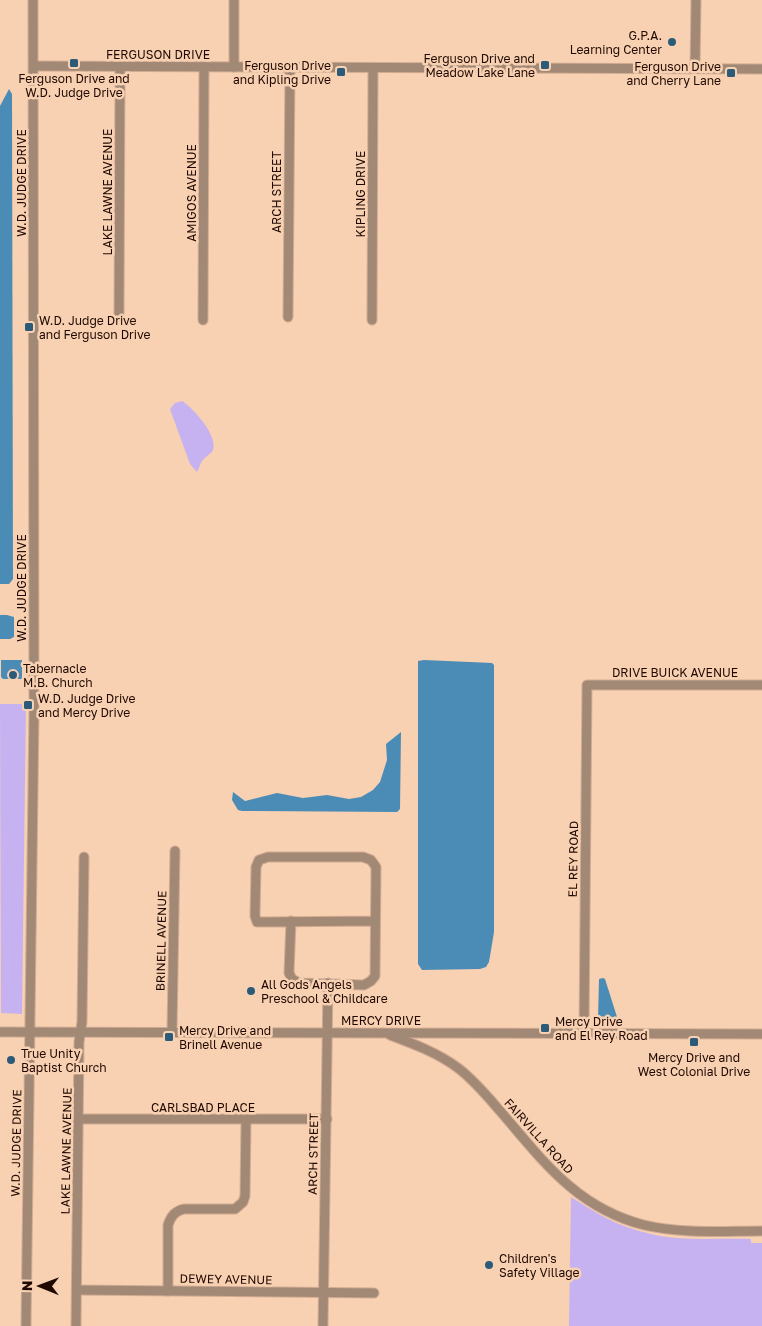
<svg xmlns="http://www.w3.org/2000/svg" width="762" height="1326" font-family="'Golos Text',sans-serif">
	<rect width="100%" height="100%" fill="#f8d0b2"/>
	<!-- green -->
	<g fill="#c6b2f0">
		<path d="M182,401c11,7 36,34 31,49 -2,4 -8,7 -11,11 -2,4 -3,7 -5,11l-7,-8 -20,-55 5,-6z"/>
		<path d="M0,704h26l-4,310 -21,-1z"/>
		<path d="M571,1197c23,15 48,30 76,36 33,9 70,5 104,6v4h11v83h-193z"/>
	</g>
	<!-- water -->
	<g fill="#4b8cb6">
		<path d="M9,89l3,5 1,485 -4,5h-9v-478z"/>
		<path d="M0,615h7l7,2v20l-4,2h-10z"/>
		<path d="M1,660h21v19h-19l-2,-2z"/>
		<path d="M424,660l68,3 2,2v267l-5,30 -3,5 -6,2 -58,1 -4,-6v-303z"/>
		<path d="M401,732l-1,77 -3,3 -155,-1 -4,-1 -6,-10 1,-8 12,9 32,-8 26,5 24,-3 22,4 12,-2 12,-7 7,-8 7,-22 -1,-16z"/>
		<path d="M603,978l2,1 12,38 -2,4 -10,1 -7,-3 1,-40z"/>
	</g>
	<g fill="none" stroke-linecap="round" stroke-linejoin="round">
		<!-- minor casing -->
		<g stroke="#d1ac92" stroke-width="11">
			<g id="minor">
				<path d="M34,66l728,3"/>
				<path d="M234,67v-67"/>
				<path d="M695,69l1,-69"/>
				<path d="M288,317l2,-250"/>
				<path d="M119,319l1,-253"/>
				<path d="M203,320l1,-253"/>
				<path d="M372,320l1,-252"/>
				<path d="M291,921l-2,52 3,6 7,4 65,2 7,-4 4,-5 1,-109 -5,-7 -8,-3h-95l-9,3 -3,7 -1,49 2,6 118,-1"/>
				<path d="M0,1032l762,2"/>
				<path d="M172,1032l3,-181"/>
				<path d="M584,1034l3,-349h175"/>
				<path d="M390,1035c24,9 48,18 68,33 16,12 30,29 43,44 42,49 76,96 143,113 38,9 79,6 118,6"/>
				<path d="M79,1119h248"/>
				<path d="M77,1290l297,3"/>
				<path d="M168,1291v-66c3,-9 7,-14 16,-16h51l8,-7 2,-6 1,-76"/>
				<path d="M26,1326l8,-614 -1,-712"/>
				<path d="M76,1326l3,-284 3,-20 2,-165"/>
				<path d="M323,1326l5,-343"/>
			</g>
		</g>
		<!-- minor -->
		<use href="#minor" stroke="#a28976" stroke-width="9"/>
	</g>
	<!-- markers -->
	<g fill="#2b5b79" stroke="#f8d0b2" stroke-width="2">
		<circle cx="672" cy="42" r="5"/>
		<rect x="69" y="58" width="10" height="10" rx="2.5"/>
		<rect x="540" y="60" width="10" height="10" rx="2.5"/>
		<rect x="336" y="67" width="10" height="10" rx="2.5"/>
		<rect x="726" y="68" width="10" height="10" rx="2.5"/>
		<rect x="24" y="322" width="10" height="10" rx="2.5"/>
		<circle cx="13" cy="675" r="5"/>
		<rect x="23" y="700" width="10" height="10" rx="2.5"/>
		<circle cx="251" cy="991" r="5"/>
		<rect x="540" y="1023" width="10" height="10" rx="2.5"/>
		<rect x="164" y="1032" width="10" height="10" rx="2.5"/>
		<rect x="689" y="1037" width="10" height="10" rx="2.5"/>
		<circle cx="11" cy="1060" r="5"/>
		<circle cx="489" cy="1265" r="5"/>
	</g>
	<g text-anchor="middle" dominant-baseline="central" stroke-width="5" stroke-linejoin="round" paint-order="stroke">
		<!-- poi labels -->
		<g font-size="12" fill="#1f0900" stroke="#f8d0b2" text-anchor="start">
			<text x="662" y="35" text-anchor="end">G.P.A.<tspan x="662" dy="14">Learning Center</tspan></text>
			<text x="535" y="58" text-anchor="end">Ferguson Drive and<tspan x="535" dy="14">Meadow Lake Lane</tspan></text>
			<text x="331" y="65" text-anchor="end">Ferguson Drive<tspan x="331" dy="14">and Kipling Drive</tspan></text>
			<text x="721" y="66" text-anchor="end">Ferguson Drive<tspan x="721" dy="14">and Cherry Lane</tspan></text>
			<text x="74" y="78" text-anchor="middle">Ferguson Drive and<tspan x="74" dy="14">W.D. Judge Drive</tspan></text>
			<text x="39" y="320">W.D. Judge Drive<tspan x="39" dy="14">and Ferguson Drive</tspan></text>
			<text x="23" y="668">Tabernacle<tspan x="23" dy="14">M.B. Church</tspan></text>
			<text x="38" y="698">W.D. Judge Drive<tspan x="38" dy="14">and Mercy Drive</tspan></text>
			<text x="261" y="984">All Gods Angels<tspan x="261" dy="14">Preschool &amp; Childcare</tspan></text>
			<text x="555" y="1021">Mercy Drive<tspan x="555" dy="14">and El Rey Road</tspan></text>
			<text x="179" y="1030">Mercy Drive and<tspan x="179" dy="14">Brinell Avenue</tspan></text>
			<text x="21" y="1053">True Unity<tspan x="21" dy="14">Baptist Church</tspan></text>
			<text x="694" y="1057" text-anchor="middle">Mercy Drive and<tspan x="694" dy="14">West Colonial Drive</tspan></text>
			<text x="499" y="1258">Children's<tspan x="499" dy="14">Safety Village</tspan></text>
		</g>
		<!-- street labels -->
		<g font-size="12" fill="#1f0900" stroke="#f8d0b2">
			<text x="158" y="54">FERGUSON DRIVE</text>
			<text transform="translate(21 183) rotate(-90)">W.D. JUDGE DRIVE</text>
			<text transform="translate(107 192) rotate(-90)">LAKE LAWNE AVENUE</text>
			<text transform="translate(276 192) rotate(-90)">ARCH STREET</text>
			<text transform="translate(191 193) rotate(-90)">AMIGOS AVENUE</text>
			<text transform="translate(360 194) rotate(-90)">KIPLING DRIVE</text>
			<text transform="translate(21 588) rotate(-90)">W.D. JUDGE DRIVE</text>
			<text x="675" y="672">DRIVE BUICK AVENUE</text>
			<text transform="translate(573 859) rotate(-89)">EL REY ROAD</text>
			<text transform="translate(161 941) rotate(-89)">BRINELL AVENUE</text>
			<text x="381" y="1020">MERCY DRIVE</text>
			<text x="203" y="1107">CARLSBAD PLACE</text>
			<text transform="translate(539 1136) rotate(48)">FAIRVILLA ROAD</text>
			<text transform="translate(16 1143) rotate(-89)">W.D. JUDGE DRIVE</text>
			<text transform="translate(66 1151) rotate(-89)">LAKE LAWNE AVENUE</text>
			<text transform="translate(313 1154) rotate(-89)">ARCH STREET</text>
			<text transform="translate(226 1279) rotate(1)">DEWEY AVENUE</text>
		</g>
	</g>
	<!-- north arrow -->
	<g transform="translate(40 1286) rotate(271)" stroke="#f8d0b2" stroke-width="4" paint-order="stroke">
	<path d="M0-4L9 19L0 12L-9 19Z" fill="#1f0900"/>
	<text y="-8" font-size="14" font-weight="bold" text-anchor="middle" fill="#1f0900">N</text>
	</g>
</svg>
